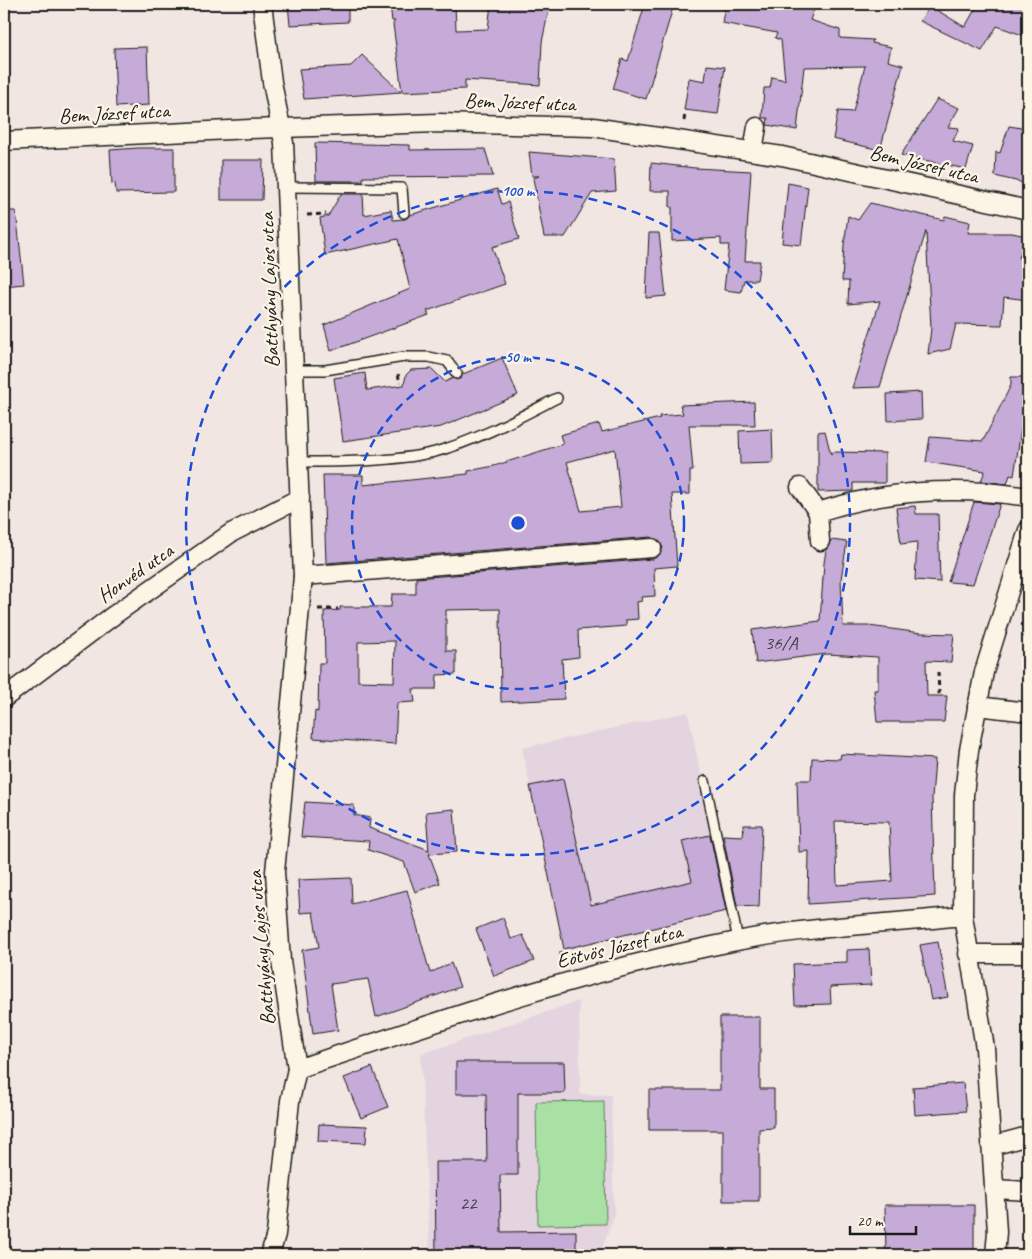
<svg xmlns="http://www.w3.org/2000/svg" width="1032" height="1259" font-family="Caveat,sans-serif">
	<rect width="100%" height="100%" fill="#f1e6e2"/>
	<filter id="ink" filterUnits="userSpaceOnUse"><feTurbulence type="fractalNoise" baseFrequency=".02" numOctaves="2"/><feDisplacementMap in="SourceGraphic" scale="10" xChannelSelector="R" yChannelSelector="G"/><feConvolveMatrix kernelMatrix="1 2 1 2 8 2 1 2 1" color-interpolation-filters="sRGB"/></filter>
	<g filter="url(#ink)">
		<!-- built -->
		<g fill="#e4d4df">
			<path d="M688,712l41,199 -165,38 -42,-201z"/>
			<path d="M579,1001l1,93 31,1 3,120 -14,40h-170l-9,-201z"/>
		</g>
		<!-- green -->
		<path fill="#a9e0a4" stroke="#627e60" d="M604,1101l2,123 -68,1 -2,-123z"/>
		<!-- building -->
		<g fill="#c6abd8" stroke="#1c1c1c" fill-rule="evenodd">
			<path d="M288,4h60v18l-58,3z"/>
			<path d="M390,4h65l1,26 32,-1 3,-25h59l-8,38 -2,43 -75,-5v9l-63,3 -9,-68 2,-3h-3z"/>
			<path d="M645,4h29l-28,95 -33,-10 9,-30 6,2z"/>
			<path d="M725,4h91l-6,16 30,10v8l33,2 -1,3 19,4 -3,14 15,4 -23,85 -47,-11 5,-28 15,1 12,-46 -61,1 -7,63 -30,-5 1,-7h-6l2,-30h6l2,-11 13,3 -4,-40 -6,-2 2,-5 -55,-10z"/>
			<path d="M978,4h50v33l-31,-11 -15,25 -62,-30 10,-15 35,21z"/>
			<path d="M147,47l2,58 -33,2 -2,-59z"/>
			<path d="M362,55l39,37 -97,7 -5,-30 52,-3z"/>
			<path d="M707,65l18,2 -7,47 -34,-4 5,-32 16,3z"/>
			<path d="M937,99l22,9 -11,19 11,1 -6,13 20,5 -7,23 -65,-14z"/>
			<path d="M1009,126l19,3v44h-3l-1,10 -29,-7 1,-24 4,1z"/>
			<path d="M315,143l95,2v5l75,-1 8,27 -130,1v4h-47z"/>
			<path d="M138,148h36v44l-58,1 -1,-10 -3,1 -2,-34z"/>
			<path d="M529,152l85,7 2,32 -24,2 -27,44h-21l-11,-59 6,-2h-7z"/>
			<path d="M221,160h42l-1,40h-41z"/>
			<path d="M651,163l44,5 56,3 -6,90h15l-3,19h-13l-3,12 -17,-2 5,-45h-8v-7l-49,3v-34h-2v-16h-20z"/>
			<path d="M788,183l20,4 -7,58 -19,-2z"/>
			<path d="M497,189l5,15 6,-2 11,37 -27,8 13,37 -78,27 2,4 -98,36 -7,-26 86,-36 -12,-50 -73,16 -5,-37 8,-2 13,-22h22l1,21 27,-5 2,10 12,-1 5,-4z"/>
			<path d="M870,203l74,17 1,-4 25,6 -2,11h44l14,3 -7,22 9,2v40l-24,-3 -2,28 -46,-1 -6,25 -22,5 3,-26 -5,-97 -46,156 -28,1 28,-87 -32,3 1,-23h-7l2,-36 4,-29 10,4z"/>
			<path d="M4,211h12l8,73 -20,2z"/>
			<path d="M649,233h10l7,63 -20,2z"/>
			<path d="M502,358l16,37 -77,32 -98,14 -9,-63 31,-5 2,17 37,-5 2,-10 5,-5 21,-1 13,13 8,-4 4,2 6,-6z"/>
			<path d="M1011,377h17v56l-7,-4 -7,47 -4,-1 -3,9 -26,-3 4,-10 -59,-9 4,-25 53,4 28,-56z"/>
			<path d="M921,392l1,27 -34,2 -1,-27z"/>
			<path d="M754,402l1,23h-66l4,46h-3v23h-18l5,72 -23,2 1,28 -14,1 1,4 -5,1 1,17 -12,1v6l-48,4 1,27 -17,2 2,40 -63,3 -1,-93 -54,1v41h10v23l-19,1 -1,14h-23l2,13 -18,1 -2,41 -82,-6 2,-27 3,1 1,-49h6l-1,-52 16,-1v-3h51l1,-13h24v-16l237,-19 5,-3 5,-8 -3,-6 -9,-5 -325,26 -3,-88h40v10l105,-11v-3l26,-5 69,-22 -3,-9 39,-11 3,8 58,-14 -1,-2 24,-2 -3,-9zM615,449l6,58 -40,4 -14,-49zM395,641l-1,41 -36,-1v-39z"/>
			<path d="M772,429l1,34 -33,1 -1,-33z"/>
			<path d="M825,431l6,24 1,-3 53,1v30h-32v8l-35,1v-60z"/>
			<path d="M974,502l26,2 -27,80 -25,-2z"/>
			<path d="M915,506l1,8h22l2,68 -25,-2 2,-38 -16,2 -5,-36z"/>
			<path d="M831,540l16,2 -6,37 2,47h26l52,7 33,1 -3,28 -25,-1 1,35h20l-3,26h-67l-3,-32h4v-33l-51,-3 -71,9 -4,-33 68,-9 4,-58 2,-13z"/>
			<path d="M841,754l94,5 -3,39 3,98 -127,8 1,-53 -10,1 -2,-72h14l1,-22 28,1zM835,821l54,1 3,59 -55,4z"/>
			<path d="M563,779l28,126 101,-24 -10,-40 28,-6 16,76 -162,38 -34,-163z"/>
			<path d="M305,802l49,3v10l16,3 -1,10 58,21 2,3 -3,-40 28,-3 3,43 -28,2 11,29 -25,9 -11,-30 -36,-12 1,-9 -68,-4z"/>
			<path d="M744,825h18l-3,82 -22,-1 -14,-71 20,1z"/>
			<path d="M351,878l1,26 55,-14 23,83 21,-10 9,24 -84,30 -8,-38 -37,5 7,46 -25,4 -11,-84 17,-3 -6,-35 -13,1 -2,-33z"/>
			<path d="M503,918l8,21 12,-4 11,26 -40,15 -18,-47z"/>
			<path d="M938,942l10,55 -17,3 -11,-55z"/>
			<path d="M869,949l2,36 -41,2 1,17 -36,1 -2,-41 54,-2v-12z"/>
			<path d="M720,1017h40v72h14v39l-15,1v72h-36v-71h-74v-40h71z"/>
			<path d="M456,1062h108l1,31h-47v82h-18l1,57 75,-1v24h-140l-1,-93h52l-1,-68h-30z"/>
			<path d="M372,1067l16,40 -27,11 -17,-40z"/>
			<path d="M963,1083l3,28 -51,4 -2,-28z"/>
			<path d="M319,1124l48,2 -1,17 -48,-2z"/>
			<path d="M885,1205h89v50h-88z"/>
		</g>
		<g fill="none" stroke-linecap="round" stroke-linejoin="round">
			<!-- lane casing -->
			<g stroke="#1c1c1c" stroke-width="12">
				<g id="lane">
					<path d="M287,187l115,1 2,25"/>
					<path d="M295,370h30l79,-13h25l18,4 10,13"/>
					<path d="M299,462c41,0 96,0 136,-10 43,-12 83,-34 122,-54"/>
					<path d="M705,781l33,159"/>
				</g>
			</g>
			<!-- street casing -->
			<g stroke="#1c1c1c" stroke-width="21">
				<g id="street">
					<path d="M262,4l10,78 12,61 19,433 -28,296 6,89 16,108 -7,32 -14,133 -6,21"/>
					<path d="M4,141l246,-12 188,-6 155,4 189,29 246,54"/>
					<path d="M753,151l4,-24"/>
					<path d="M800,487l18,25"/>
					<path d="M820,541l-2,-29c68,-22 140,-26 210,-15"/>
					<path d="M303,576l349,-28"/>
					<path d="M4,698l110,-83 117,-82 69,-35"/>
					<path d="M977,706l51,6"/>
					<path d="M968,954h60"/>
					<path d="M297,1069c144,-49 290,-99 440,-128 74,-15 151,-17 226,-25"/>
					<path d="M991,1146l37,-10"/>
					<path d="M994,1189l34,2"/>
					<path d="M995,1255l2,-23 -12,-184 -22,-132 1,-121 5,-45 15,-78 44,-142"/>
				</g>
			</g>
			<!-- path -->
			<g stroke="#1c1c1c" stroke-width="3" stroke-dasharray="5 4" stroke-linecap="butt">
				<path d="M684,121l1,-8"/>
				<path d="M307,215l19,-1"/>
				<path d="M398,374l2,9"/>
				<path d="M318,609h20"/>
				<path d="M938,672l1,22"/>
				<path d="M561,952v11"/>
			</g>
			<!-- lane -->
			<use href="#lane" stroke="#fcf5e5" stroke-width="9"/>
			<!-- street -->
			<use href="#street" stroke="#fcf5e5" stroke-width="18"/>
		</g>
	</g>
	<!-- distance rings -->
	<g fill="none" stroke="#1d4ed8" stroke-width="2.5" stroke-dasharray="9 6">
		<circle cx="518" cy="523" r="166"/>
		<circle cx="518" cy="523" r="332"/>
	</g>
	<g text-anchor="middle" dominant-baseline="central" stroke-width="4.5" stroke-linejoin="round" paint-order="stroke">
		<!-- number labels -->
		<g font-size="19" fill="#46404b">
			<text x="781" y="643">36/A</text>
			<text x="468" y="1203">22</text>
		</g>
		<!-- street labels -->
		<g font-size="21" fill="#1c1c1c" stroke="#fcf5e5">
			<text transform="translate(520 102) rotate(2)">Bem József utca</text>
			<text transform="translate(114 113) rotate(-3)">Bem József utca</text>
			<text transform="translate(924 164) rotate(13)">Bem József utca</text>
			<text transform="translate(269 290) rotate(-92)">Batthyány Lajos utca</text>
			<text transform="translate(135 573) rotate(-35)">Honvéd utca</text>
			<text transform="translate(619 946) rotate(-14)">Eötvös József utca</text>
			<text transform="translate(261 948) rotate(-95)">Batthyány Lajos utca</text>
		</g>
	</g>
	<circle cx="518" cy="523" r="8" fill="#1d4ed8" stroke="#fcf5e5" stroke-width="2.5"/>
	<g font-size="15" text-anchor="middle" font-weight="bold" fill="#1d4ed8" stroke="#fcf5e5" stroke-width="4.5" stroke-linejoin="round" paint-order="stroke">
		<text x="518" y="196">100 m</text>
		<text x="518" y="362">50 m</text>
	</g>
	<!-- margin -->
	<rect width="1032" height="1259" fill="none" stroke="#fcf5e5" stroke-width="20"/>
	<rect x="10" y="10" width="1012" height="1239" fill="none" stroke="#1c1c1c" stroke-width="2" filter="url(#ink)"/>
	<!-- scale -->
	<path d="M850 1226v8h66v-8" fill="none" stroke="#1c1c1c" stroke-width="2.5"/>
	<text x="857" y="1226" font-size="15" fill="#1c1c1c" stroke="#fcf5e5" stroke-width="4" paint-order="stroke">20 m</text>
</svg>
